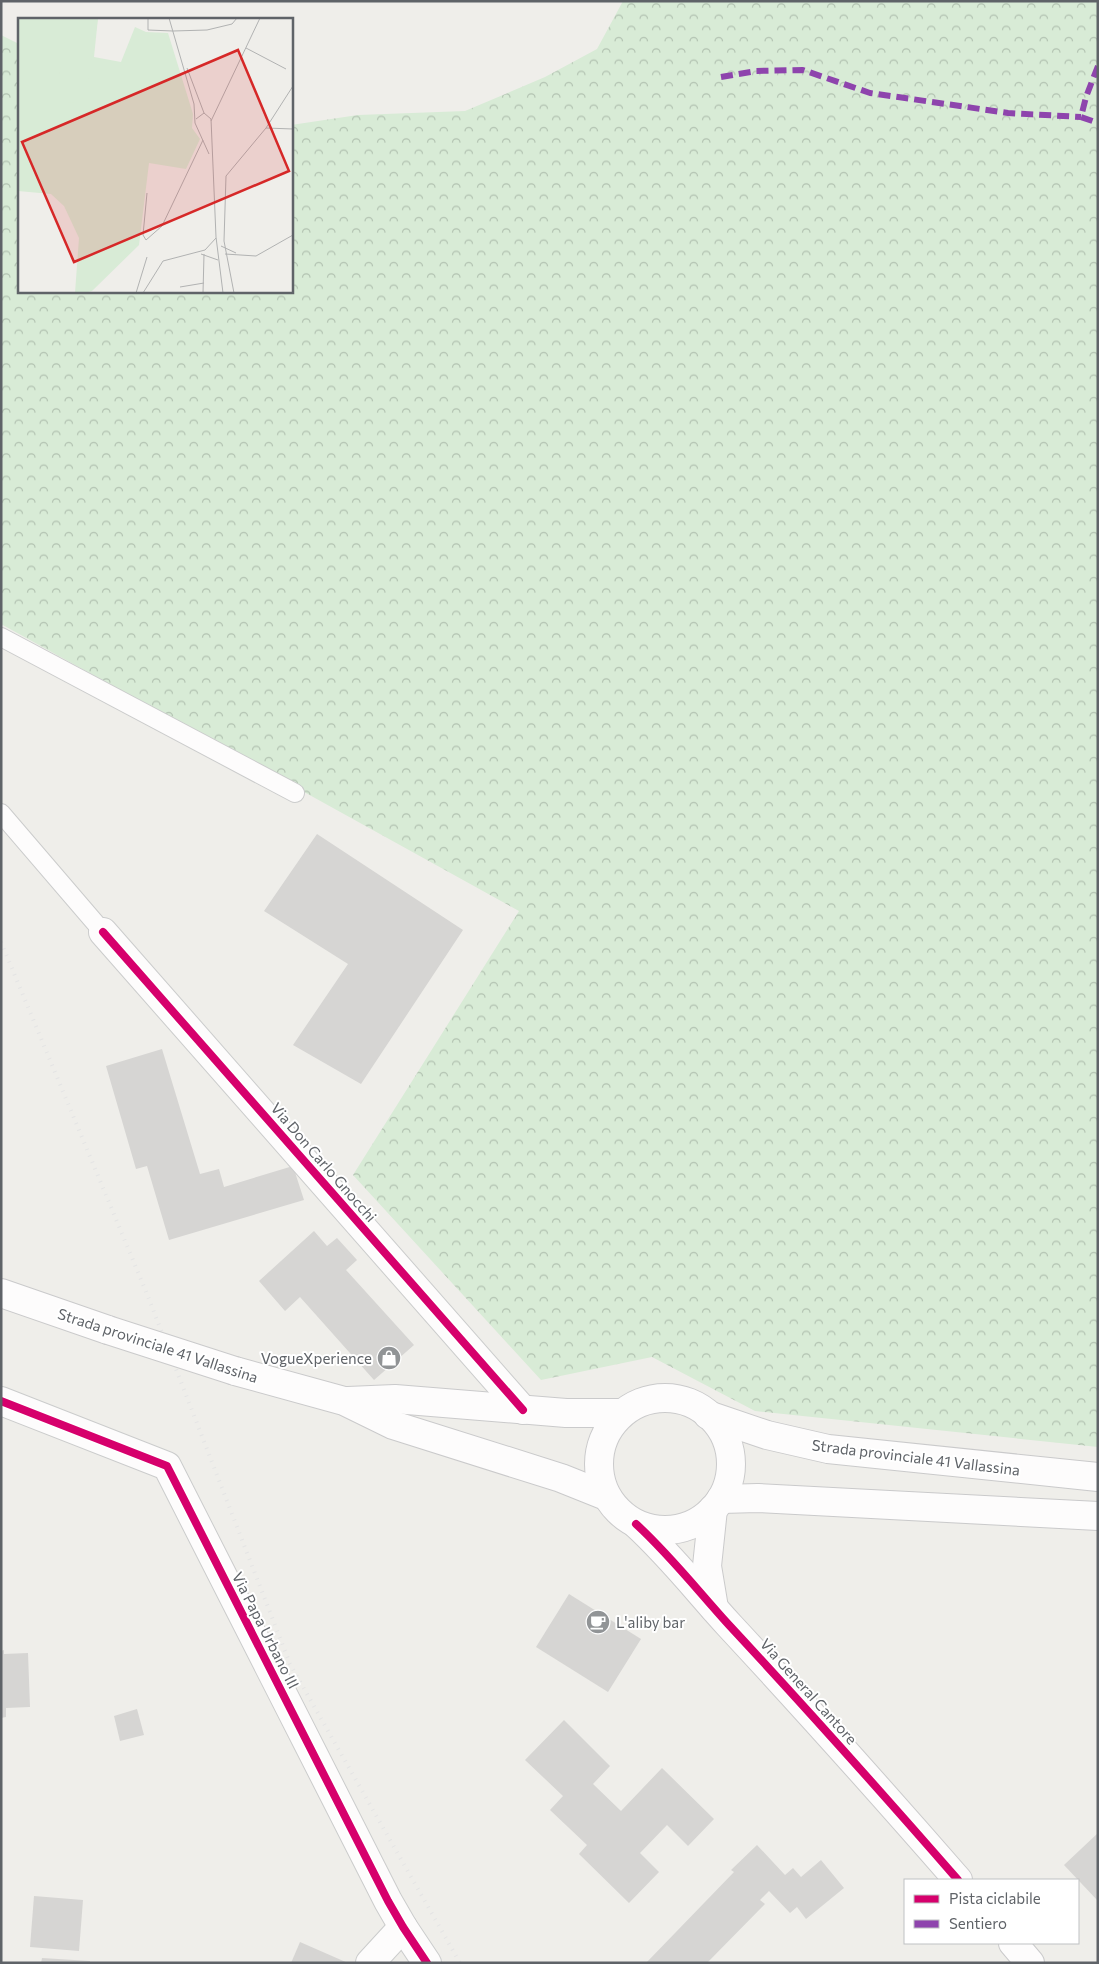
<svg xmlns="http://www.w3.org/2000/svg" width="1099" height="1964" font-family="Commissioner,sans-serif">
	<defs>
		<pattern id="forest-crowns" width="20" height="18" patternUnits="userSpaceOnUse" patternTransform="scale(1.25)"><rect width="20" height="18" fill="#d8ebd6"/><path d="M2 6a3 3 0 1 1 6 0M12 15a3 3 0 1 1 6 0" fill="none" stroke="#b2c2b1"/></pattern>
	</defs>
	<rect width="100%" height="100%" fill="#efeeea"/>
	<!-- forest -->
	<path fill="url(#forest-crowns)" d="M623,1h475v1446l-343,-36 -103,-54 -111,23 -188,-205 166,-264 -518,-287v-589l18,9v247h272v-166l67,-10 107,-4 80,-34 52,-28z"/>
	<!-- building -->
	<g fill="#d6d5d3">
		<path d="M317,834l146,96 -102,154 -68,-39 55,-81 -84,-53z"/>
		<path d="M162,1049l38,125 19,-5 5,18 69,-21 11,34 -135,40 -22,-74 -11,3 -30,-103z"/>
		<path d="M314,1231l13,15 10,-8 20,22 -11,10 68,75 -40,35 -74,-83 -15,14 -26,-30z"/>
		<path d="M569,1594l72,45 -33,53 -72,-45z"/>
		<path d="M4,1650v4l24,-1 2,54 -24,1v9l-5,1v-67z"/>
		<path d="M137,1709l7,26 -24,6 -6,-25z"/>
		<path d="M564,1720l46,46 -17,18 28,27 41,-43 52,51 -26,27 -21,-21 -27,28 19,19 -30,31 -50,-49 8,-9 -37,-35 13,-14 -38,-36z"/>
		<path d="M1098,1833v68l-34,-36z"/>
		<path d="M757,1845l28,30 8,-7 8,9 20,-17 23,28 -38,31 -9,-12 -7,6 -21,-22 -9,9 5,4 -58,59h-61l88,-91 -3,-2z"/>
		<path d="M34,1896l49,4 -4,51 -49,-4z"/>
		<path d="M300,1942l48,21h-57z"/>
		<path d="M42,1958l48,3v2h-49z"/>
	</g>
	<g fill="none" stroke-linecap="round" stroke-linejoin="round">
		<!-- lane casing -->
		<g stroke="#cbcccc" stroke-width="20">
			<g id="lane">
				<path d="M1,637l294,156"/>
				<path d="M1,813l102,119"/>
			</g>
		</g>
		<!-- street casing -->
		<g stroke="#cbcccc" stroke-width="30">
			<g id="street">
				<path d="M103,932l420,478"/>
				<path d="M1,1401l166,65 221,435 15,26 24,36"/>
				<path d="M370,1963l33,-36"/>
			</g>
		</g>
		<!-- secondary casing -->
		<g stroke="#cacacb" stroke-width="30">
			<g id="secondary">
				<path d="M1,1293l107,37"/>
				<path d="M235,1371l109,30 49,24 168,53 45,18"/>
				<circle cx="665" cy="1464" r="66"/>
				<path d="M348,1401l47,-2 171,14h55"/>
				<path d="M708,1415l59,20 61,14 270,28"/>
				<path d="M721,1499l37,-1 340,18"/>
				<path d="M713,1509l-6,57 7,42"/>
				<path d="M636,1524c34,31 62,67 93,101 78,84 154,169 229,255"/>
				<path d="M1013,1943l17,20"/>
			</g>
		</g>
		<!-- lane -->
		<use href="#lane" stroke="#fdfcfc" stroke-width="18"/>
		<!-- street -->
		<use href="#street" stroke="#fdfcfc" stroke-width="28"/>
		<!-- secondary -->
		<use href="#secondary" stroke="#fdfcfc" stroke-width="28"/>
		<!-- rail -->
		<path stroke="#e4e4e4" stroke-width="4" stroke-dasharray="1 6" stroke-linecap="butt" d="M1,942l146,352 143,370 170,299"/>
		<!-- secondary-bridge casing -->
		<g stroke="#cacacb" stroke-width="30" stroke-linecap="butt">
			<path id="secondary-bridge" d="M108,1330l127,41"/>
		</g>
		<!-- secondary-bridge -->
		<use href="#secondary-bridge" stroke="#fdfcfc" stroke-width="28"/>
		<!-- quiet -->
		<g stroke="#8e44ad" stroke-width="6" stroke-dasharray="12 6" stroke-linecap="butt">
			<path d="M1098,66l-12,31 -5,20 17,6"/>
			<path d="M721,77l35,-6 47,-1 67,23 138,20 73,4"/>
		</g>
		<!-- cycleway casing -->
		<g stroke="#fff" stroke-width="11">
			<g id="cycleway">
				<path d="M103,932l420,478"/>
				<path d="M1,1401l166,65 221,435 15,26 24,36"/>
				<path d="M636,1524c34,31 62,67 93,101 78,84 154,169 229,255"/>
			</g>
		</g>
		<!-- cycleway -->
		<use href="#cycleway" stroke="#d6006c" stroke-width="8"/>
	</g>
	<!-- icons -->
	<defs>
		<g id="shop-disc" transform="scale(1.25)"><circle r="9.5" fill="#919496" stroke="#fff"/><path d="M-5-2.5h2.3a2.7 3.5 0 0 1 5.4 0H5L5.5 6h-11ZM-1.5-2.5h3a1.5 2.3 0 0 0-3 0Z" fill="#fff"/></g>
		<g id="cafe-disc" transform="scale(1.25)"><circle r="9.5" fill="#919496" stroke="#fff"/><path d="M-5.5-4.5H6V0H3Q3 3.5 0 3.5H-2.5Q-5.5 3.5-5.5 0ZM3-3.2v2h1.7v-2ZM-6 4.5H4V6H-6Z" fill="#fff"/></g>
	</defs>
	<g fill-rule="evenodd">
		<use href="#shop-disc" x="389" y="1358"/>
		<use href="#cafe-disc" x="598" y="1622"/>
	</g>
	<g text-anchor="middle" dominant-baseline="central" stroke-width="4" stroke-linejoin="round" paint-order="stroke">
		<!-- street labels -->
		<g font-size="15" fill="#5f6368" stroke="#fff">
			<text transform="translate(324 1162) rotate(49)">Via Don Carlo Gnocchi</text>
			<text transform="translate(158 1345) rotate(18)">Strada provinciale 41 Vallassina</text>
			<text transform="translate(916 1457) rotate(7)">Strada provinciale 41 Vallassina</text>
			<text transform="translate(266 1630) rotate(63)">Via Papa Urbano III</text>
			<text transform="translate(809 1691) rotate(48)">Via General Cantore</text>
		</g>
		<!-- poi labels -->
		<g font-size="15" fill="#5f6368" stroke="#fff" text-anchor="end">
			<text x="372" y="1358">VogueXperience</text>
			<text x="616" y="1622" text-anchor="start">L'aliby bar</text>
		</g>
	</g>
	<!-- overview -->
	<g transform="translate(18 18)">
		<rect width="275" height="275" fill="#efeeea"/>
		<path d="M0,0h80l-4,39 27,5 14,-35 11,5 22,1 25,81 -1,14 8,11 -14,30 -37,-6 -10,82 -47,46 -7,2h-10l4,-55 -15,-32 -13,-12 -33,-3z" fill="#d8ebd6"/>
		<path d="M53,0h27l-10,61 -13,23 -7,1 -9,-21 3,-31z" fill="#d8ebd6"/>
		<path fill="none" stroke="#b1b2b2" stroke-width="1" d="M130,0v12l25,1 34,-1 25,-6 5,-6M151,0l25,86 1,19 14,31M228,30l40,21M169,50l17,45M178,101l8,-6 7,6 5,118 7,56M193,103l49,-103M248,110l27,1M129,175l-4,42 3,5 16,-14 41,-86M203,228l15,7M183,236l17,6M207,236l31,2 37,-21M162,269l24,-4M118,275l11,-36M125,275l20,-32 42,-11 11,-12M185,275l1,-39M216,275l-10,-52 2,-65 40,-48 27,-42"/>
		<path fill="#d62828" fill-opacity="0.15" stroke="#d62828" stroke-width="2.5" d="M220,32l51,121 -215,91 -52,-120z"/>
		<rect width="275" height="275" fill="none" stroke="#5f6368" stroke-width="2.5"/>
	</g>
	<!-- border -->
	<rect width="1099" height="1964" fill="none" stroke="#5f6368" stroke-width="5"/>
	<!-- legend -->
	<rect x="904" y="1879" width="175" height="65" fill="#ffffff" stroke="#bfc1c3"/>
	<rect x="914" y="1895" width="25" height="8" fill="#d6006c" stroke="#bfc1c3"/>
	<text x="949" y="1904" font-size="15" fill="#5f6368">Pista ciclabile</text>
	<rect x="914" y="1920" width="25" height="8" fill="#8e44ad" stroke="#bfc1c3"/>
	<text x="949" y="1929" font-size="15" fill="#5f6368">Sentiero</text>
</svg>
